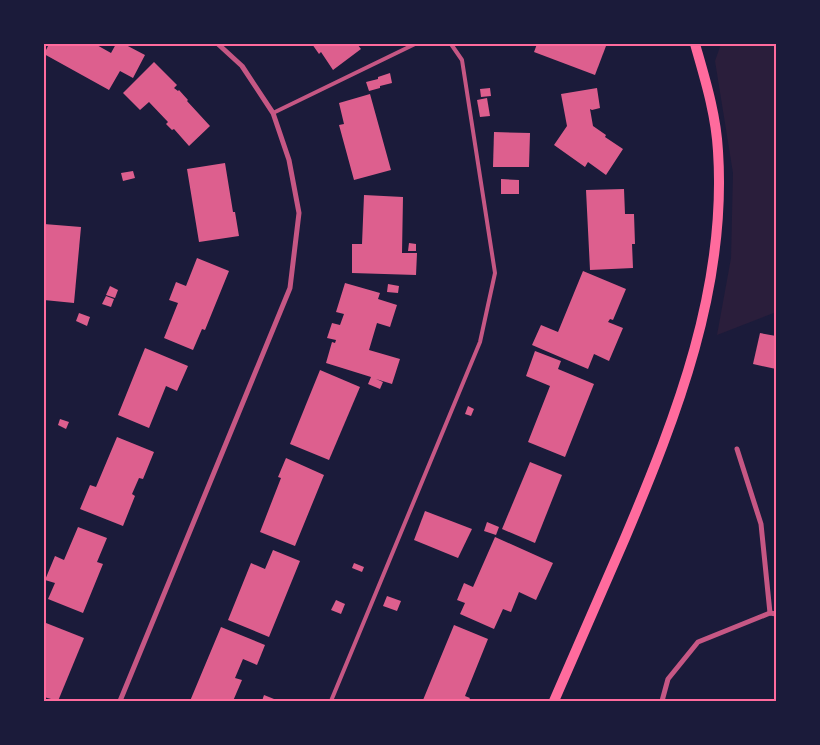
<svg xmlns="http://www.w3.org/2000/svg" width="820" height="745" font-family="Poppins,sans-serif">
	<rect width="100%" height="100%" fill="#1b1b3a"/>
	<!-- green -->
	<path fill="#2a1e3b" d="M721,44h55v268l-59,23 14,-77 2,-85 -18,-112z"/>
	<!-- building -->
	<g fill="#dd5f8e">
		<path d="M49,44h46l16,9 5,-9h8l21,11 -12,23 -13,-7 -11,19 -65,-36z"/>
		<path d="M312,44h45l4,5 -28,21 -12,-18 -2,2z"/>
		<path d="M537,44h63l6,2 -11,29 -61,-23z"/>
		<path d="M154,62l23,23 -3,3 4,3 1,-1 9,10 -1,1 23,25 -21,20 -15,-17 -2,1 -6,-6 2,-2 -19,-20 -9,8 -17,-17z"/>
		<path d="M390,73l2,10 -12,3v2l-11,3 -3,-9 12,-3v-2z"/>
		<path d="M490,88l1,8 -10,1 -1,-8z"/>
		<path d="M597,88l3,20 -8,2 -2,-1 3,17 13,9 -1,2 18,12 -17,26 -18,-13 -3,5 -31,-22 13,-19 -6,-32z"/>
		<path d="M370,94l21,76 -37,10 -15,-55 5,-1 -5,-21z"/>
		<path d="M487,98l3,18 -10,1 -3,-17z"/>
		<path d="M494,132l36,1 -1,34h-36z"/>
		<path d="M225,163l8,49h2l4,24 -40,6 -12,-73z"/>
		<path d="M133,171l2,7 -12,3 -2,-8z"/>
		<path d="M501,179l18,1v14h-18z"/>
		<path d="M624,189l1,25h9l1,30h-3l1,24 -43,2 -4,-80z"/>
		<path d="M364,195l39,2 -1,56h15l-1,22 -64,-2v-29h10z"/>
		<path d="M44,224l37,3 -7,76 -30,-3z"/>
		<path d="M409,243l7,1v7h-8z"/>
		<path d="M197,258l32,13 -24,59 -3,-1 -9,21 -29,-12 14,-35 -9,-3 7,-18 10,4z"/>
		<path d="M583,271l43,18 -13,31 -3,-1 -2,3 15,6 -14,33 -15,-7 -6,15 -56,-24 9,-20 17,7z"/>
		<path d="M345,283l35,10 -2,6 19,6 -7,22 -13,-4 -8,27 31,9 -8,25 -16,-5 7,3 -3,7 -12,-5 3,-7 -45,-14 6,-21 3,1 1,-3 -9,-2 5,-15 8,2 4,-11 -8,-2z"/>
		<path d="M388,284l11,2 -1,7 -11,-1z"/>
		<path d="M110,286l8,4 -3,8 -9,-3z"/>
		<path d="M106,296l8,3 -3,8 -9,-3z"/>
		<path d="M79,313l11,4 -3,9 -11,-5z"/>
		<path d="M760,333l16,3v33l-23,-5z"/>
		<path d="M145,348l43,18 -11,25 -11,-5 -17,42 -31,-13z"/>
		<path d="M535,351l26,10 -3,8 36,15 -29,73 -37,-15 22,-56 -24,-10z"/>
		<path d="M320,370l40,17 -31,73 -39,-16z"/>
		<path d="M468,406l6,3 -3,7 -6,-2z"/>
		<path d="M60,419l9,3 -3,7 -8,-4z"/>
		<path d="M117,437l37,15 -11,27 -4,-1 -7,16 3,2 -12,30 -43,-17 10,-24 6,2z"/>
		<path d="M286,458l38,17 -29,71 -35,-14 21,-54 -3,-1z"/>
		<path d="M530,462l32,13 -27,68 -33,-14z"/>
		<path d="M425,511l47,18 -14,29 -44,-18z"/>
		<path d="M487,522l12,5 -3,8 -12,-4z"/>
		<path d="M78,527l29,11 -10,24 6,2 -20,49 -35,-14 7,-16 -10,-3 10,-24 9,4z"/>
		<path d="M495,537l58,26 -17,37 -17,-8 -8,20 -8,-3 -9,20 -34,-15 5,-11 -8,-3 7,-17 9,4z"/>
		<path d="M273,550l27,11 -31,76 -41,-17 23,-57 14,6z"/>
		<path d="M354,563l10,4 -2,5 -10,-4z"/>
		<path d="M387,596l14,5 -4,10 -14,-5z"/>
		<path d="M336,600l9,4 -4,10 -10,-4z"/>
		<path d="M46,623l38,15 -26,63 -14,-4v-69z"/>
		<path d="M454,625l34,14 -23,57 5,2 -2,3h-43l-2,-1z"/>
		<path d="M221,627l44,18 -8,20 -14,-6 -8,19 7,2 -9,21h-43z"/>
		<path d="M264,695l15,6h-17z"/>
	</g>
	<g fill="none" stroke-linecap="round" stroke-linejoin="round">
		<!-- service -->
		<g stroke="#c65784" stroke-width="4">
			<path d="M273,113l142,-69"/>
			<path d="M331,701l149,-359 15,-69 -33,-213 -11,-16"/>
		</g>
		<!-- minor -->
		<g stroke="#c65784" stroke-width="5">
			<path d="M737,449l24,75 9,89"/>
			<path d="M120,701l170,-413 9,-75 -10,-53 -16,-47 -31,-47 -24,-22"/>
			<path d="M662,701l6,-22 30,-37 72,-29 6,1"/>
		</g>
		<!-- secondary -->
		<path stroke="#ff6b9d" stroke-width="10" d="M554,701c24,-54 47,-109 71,-163 52,-123 102,-251 93,-387 -2,-37 -13,-72 -23,-107"/>
	</g>
	<!-- border -->
	<rect width="820" height="745" fill="none" stroke="#1b1b3a" stroke-width="90"/>
	<rect x="45" y="45" width="730" height="655" fill="none" stroke="#ff6b9d" stroke-width="2"/>
</svg>
